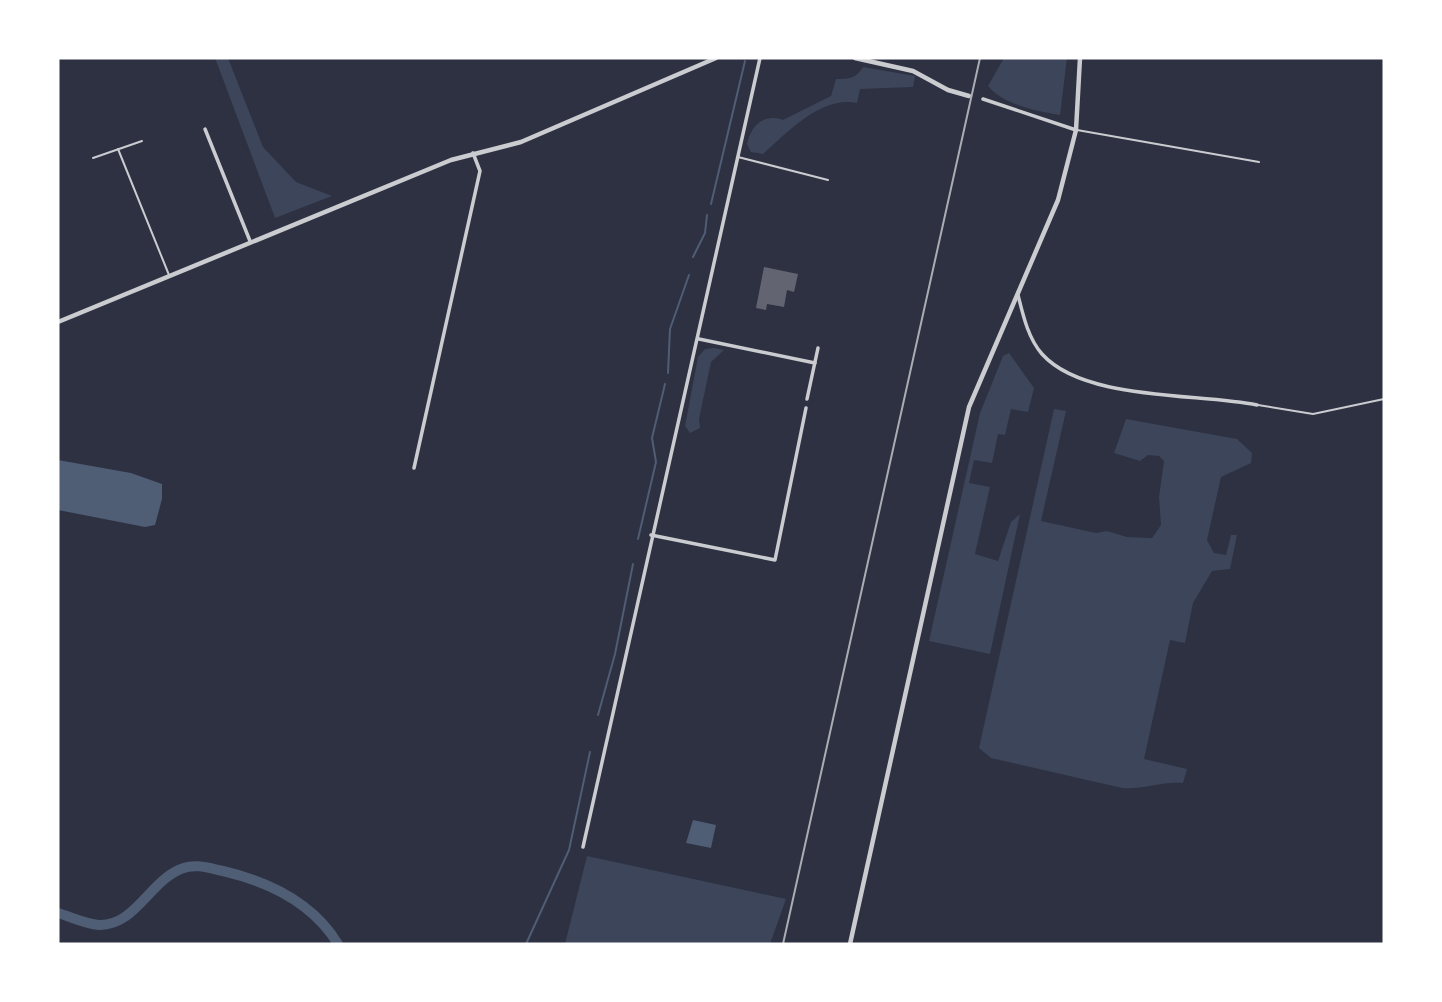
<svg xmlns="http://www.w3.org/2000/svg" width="1442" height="1002" font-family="Figtree,sans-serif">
	<rect width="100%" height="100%" fill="#2d3142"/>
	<!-- green -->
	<g fill="#3c4559">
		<path d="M215,58h13l35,89 33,35 36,14 -57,22z"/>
		<path d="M1004,58h63l-7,57c-22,-3 -58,-11 -72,-29z"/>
		<path d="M863,67l52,9 -2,11 -53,2 -3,14c-36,-7 -69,29 -94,51l-12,-2 -4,-8c4,-19 17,-31 36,-24l48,-24 5,-17c12,0 20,0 27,-12z"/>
		<path d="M714,348l10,2 -13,12 -12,57 1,9 -10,5 -5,-7 13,-69 7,-8z"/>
		<path d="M1009,353l25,35 -6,24 -17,-3 -6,26 -7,-1 -6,29 -18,-3 -5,23 21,4 -15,67 23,7 13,-39 9,-8 -30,140 -61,-13 51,-228 23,-57z"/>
		<path d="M1054,409l12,2 -25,110 55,12 11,-2 20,6 25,1 9,-13 -2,-28 5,-36 -5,-5 -11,-1 -8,6 -26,-8 12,-34 111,20 15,14 -1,10 -30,14 -14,63 7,13 12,2 5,-20h6l-7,34 -18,2 -19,32 -8,40 -15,-3 -26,119 43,10 -4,14c-21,-2 -40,7 -61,5l-131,-30 -12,-10z"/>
		<path d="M587,856l199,43 -16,45h-205z"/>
	</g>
	<!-- water -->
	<g fill="#4f5d75">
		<path d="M58,460l73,13 31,11v15l-7,26 -10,2 -87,-17z"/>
		<path d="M693,820l23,5 -5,23 -25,-5z"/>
	</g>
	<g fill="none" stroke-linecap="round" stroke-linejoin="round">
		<!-- stream -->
		<g stroke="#4f5d75" stroke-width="2">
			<path d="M711,204l34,-143"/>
			<path d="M693,257l12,-24 2,-18"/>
			<path d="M668,373l2,-44 19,-54"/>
			<path d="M638,539l18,-77 -4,-24 13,-54"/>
			<path d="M598,715l17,-61 18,-90"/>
			<path d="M526,944l43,-94 21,-98"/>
		</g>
		<!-- river -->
		<path stroke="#4f5d75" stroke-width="10" d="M58,913c13,4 28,11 41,12 36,1 51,-44 82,-56 14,-6 28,-1 42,2 47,11 90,32 115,73"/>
	</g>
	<!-- building -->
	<path fill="#626471" d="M764,267l34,7 -4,18 -7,-2 -3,17 -17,-3 -1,6 -10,-2z"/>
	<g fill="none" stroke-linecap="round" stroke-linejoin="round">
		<!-- service -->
		<g stroke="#caccd0" stroke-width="2">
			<path d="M1077,130l182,32"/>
			<path d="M118,149l51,126"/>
			<path d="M738,157l90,23"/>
			<path d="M93,158l49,-17"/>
			<path d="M1258,405l55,9 71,-15"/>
		</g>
		<!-- minor -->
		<g stroke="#caccd0" stroke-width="3.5">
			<path d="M983,99l93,31"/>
			<path d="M205,129l45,112"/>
			<path d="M1018,295c5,20 10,43 24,59 42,47 156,39 215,51"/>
			<path d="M699,339l116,24"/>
			<path d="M807,399l11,-51"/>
			<path d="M414,468l66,-297 -7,-18"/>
			<path d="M651,535l124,25 31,-152"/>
			<path d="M583,847l177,-789"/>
		</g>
		<!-- tertiary -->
		<g stroke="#caccd0" stroke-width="4.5">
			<path d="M855,58l58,13 35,19 21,6"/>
			<path d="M58,322l393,-162 70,-18 195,-84"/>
			<path d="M850,944l119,-537 89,-207 18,-70 4,-72"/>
		</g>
		<!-- rail -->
		<path stroke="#abadb3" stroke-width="2" d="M783,944l197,-886"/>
	</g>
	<!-- border -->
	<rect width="1442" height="1002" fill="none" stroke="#ffffff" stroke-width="119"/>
</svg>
